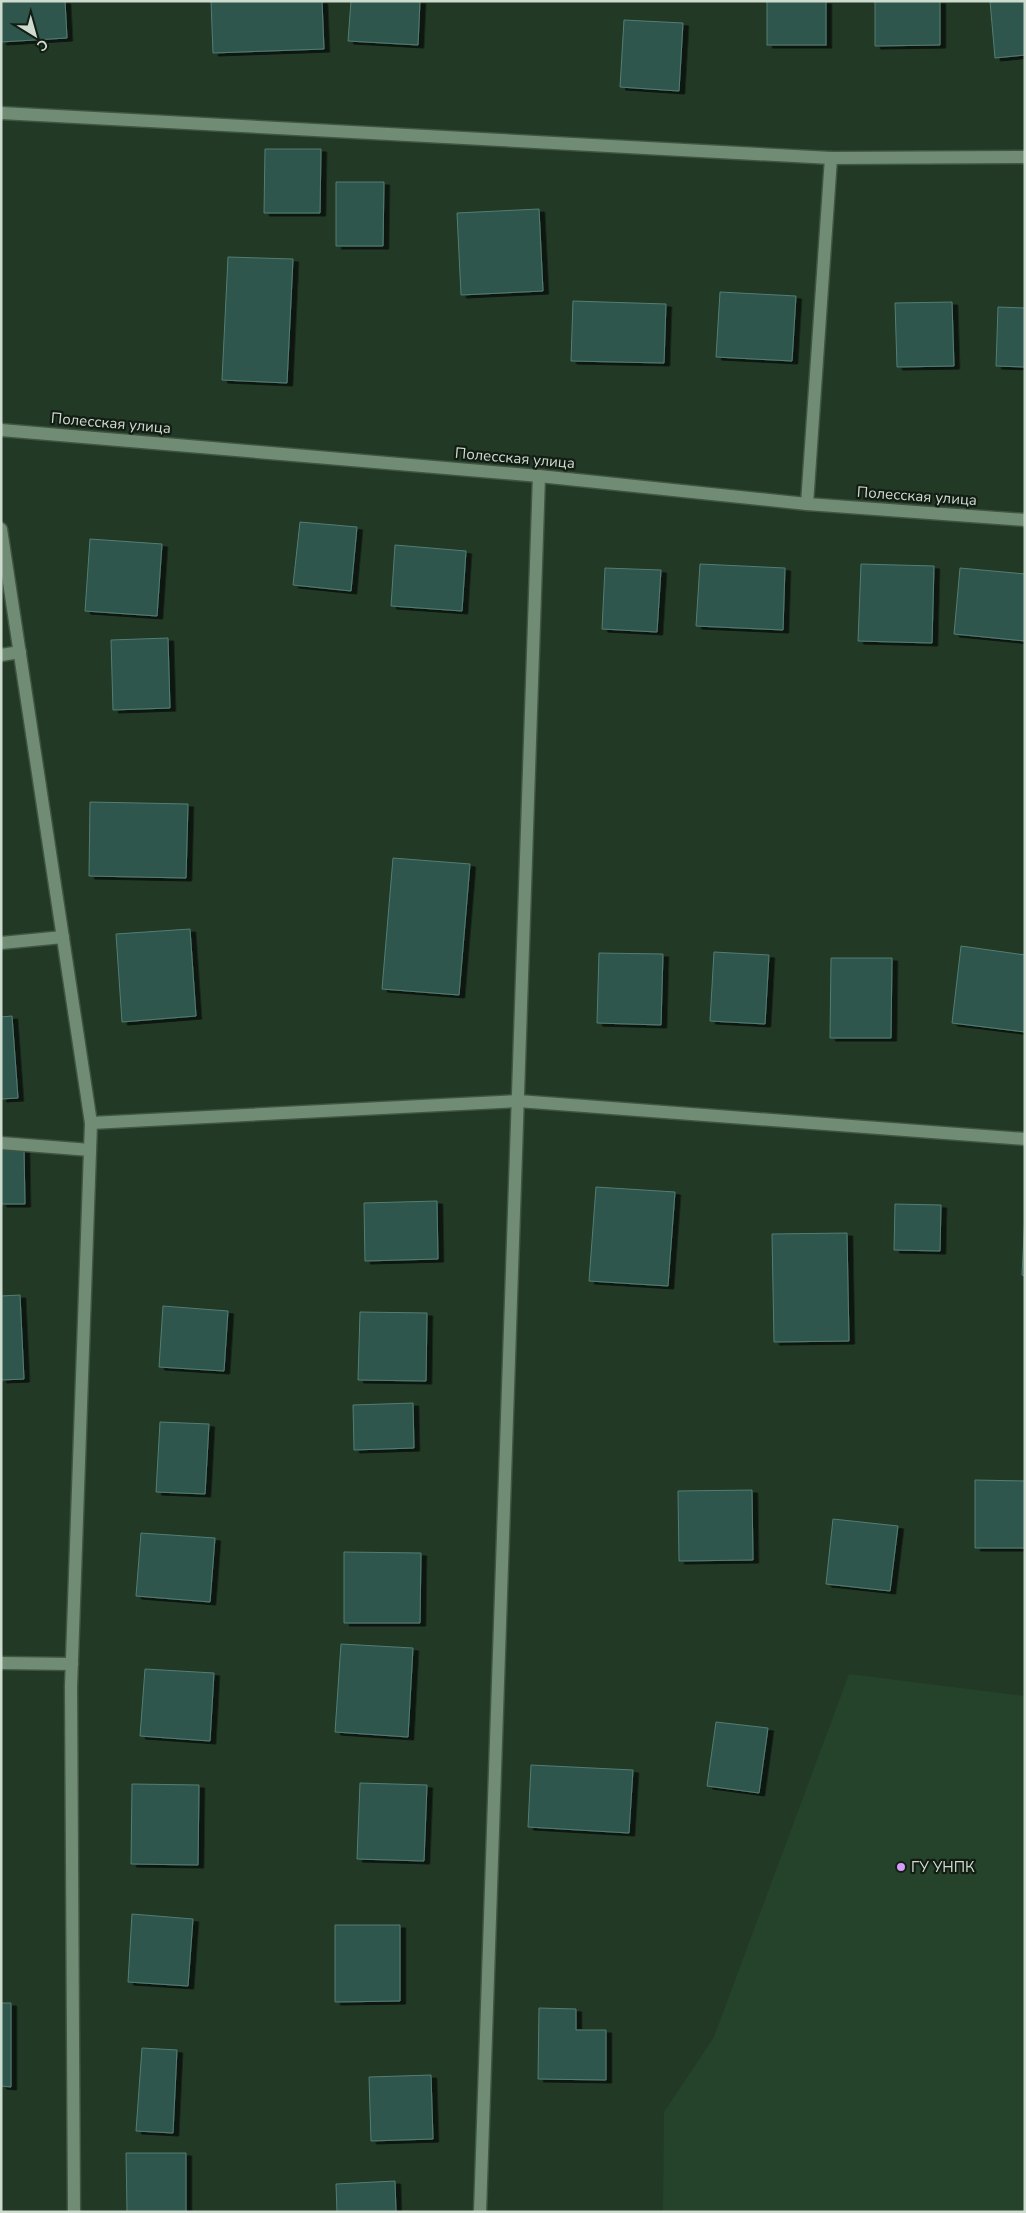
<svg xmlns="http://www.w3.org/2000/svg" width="1026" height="2213" font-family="'Nunito Sans',sans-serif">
	<defs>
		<filter id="shadow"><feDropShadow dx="5.5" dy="3" stdDeviation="0" flood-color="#0009"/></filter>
	</defs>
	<rect width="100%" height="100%" fill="#213925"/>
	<!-- built -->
	<path fill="#25432a" d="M849,1674l176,22v516h-362l1,-100 50,-75z"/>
	<!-- building -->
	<g fill="#2e564e" stroke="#547d74" filter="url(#shadow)">
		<path d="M1,1h64l2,37 -66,4z"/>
		<path d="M211,1h111l2,48 -111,4z"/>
		<path d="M351,1h69l-2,44 -70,-4z"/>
		<rect x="767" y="1" width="59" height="44"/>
		<path d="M875,1h65v44l-65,1z"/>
		<path d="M990,1h35v54l-30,3z"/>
		<path d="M624,20l59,3 -4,68 -59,-4z"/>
		<path d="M265,149h56l-1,64h-56z"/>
		<path d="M336,182h48l-1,64h-47z"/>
		<path d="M539,209l4,82 -82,4 -4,-82z"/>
		<path d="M228,257l65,2 -6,124 -65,-3z"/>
		<path d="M720,292l76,4 -4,65 -76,-4z"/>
		<path d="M573,301l93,3 -2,59 -93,-2z"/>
		<path d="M952,302l2,64 -57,1 -2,-64z"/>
		<path d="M998,307l27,1v59l-29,-1z"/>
		<path d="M300,522l57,5 -6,64 -58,-6z"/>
		<path d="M90,539l72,5 -5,72 -72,-5z"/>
		<path d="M395,545l71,6 -4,60 -71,-5z"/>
		<path d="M700,564l85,4 -2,62 -87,-4z"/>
		<path d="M861,564l73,2 -2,77 -74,-2z"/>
		<path d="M605,568l56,2 -4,62 -55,-3z"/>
		<path d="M960,568l65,6v67l-71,-7z"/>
		<path d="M168,638l2,70 -57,2 -2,-70z"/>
		<path d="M90,802l98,2 -2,74 -97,-2z"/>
		<path d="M393,858l77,6 -11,131 -77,-6z"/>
		<path d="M190,929l6,87 -74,6 -6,-88z"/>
		<path d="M961,946l64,9v77l-73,-9z"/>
		<path d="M714,952l55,3 -4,69 -55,-3z"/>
		<path d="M599,953l64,1 -2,71 -64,-2z"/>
		<path d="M831,958h61l-1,80h-61z"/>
		<path d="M12,1016l6,82 -17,1v-82z"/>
		<path d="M1,1149h23l1,55h-24z"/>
		<path d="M596,1187l79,5 -7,94 -79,-5z"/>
		<path d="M437,1201l1,58 -73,2 -1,-58z"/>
		<path d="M895,1204l46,1 -1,46 -46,-1z"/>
		<path d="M1025,1213v63l-3,-1z"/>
		<path d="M847,1233l2,108 -75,1 -2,-108z"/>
		<path d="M20,1295l4,84 -23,1v-84z"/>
		<path d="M163,1306l65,5 -4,60 -65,-4z"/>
		<path d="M360,1312l67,1 -1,68 -68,-1z"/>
		<path d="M413,1403l1,45 -60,2 -1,-45z"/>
		<path d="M160,1422l49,2 -4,70 -49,-2z"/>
		<path d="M975,1480l50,1v67h-50z"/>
		<path d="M752,1490l1,70 -74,1 -1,-70z"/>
		<path d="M833,1519l65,7 -8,65 -64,-7z"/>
		<path d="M141,1533l74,5 -5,64 -74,-6z"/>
		<path d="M344,1552l77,1 -1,70h-76z"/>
		<path d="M341,1644l72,4 -5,89 -73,-5z"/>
		<path d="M145,1669l69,4 -4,68 -70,-5z"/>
		<path d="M716,1722l52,6 -9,65 -52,-7z"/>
		<path d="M531,1765l102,5 -4,63 -101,-6z"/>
		<path d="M360,1783l67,2 -3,76 -67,-2z"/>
		<path d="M132,1784l67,1 -1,80 -67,-1z"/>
		<path d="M132,1914l61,5 -5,67 -60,-4z"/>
		<path d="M335,1925h65v76l-65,1z"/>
		<path d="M1,2003h10v84l-10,-1z"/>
		<path d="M539,2008l37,1v21h30v50l-68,-1z"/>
		<path d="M142,2048l35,2 -4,83 -37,-2z"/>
		<path d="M431,2075l2,64 -62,2 -2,-64z"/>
		<path d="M126,2153h60v59h-59z"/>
		<path d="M395,2181l1,31h-59l-1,-28z"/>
	</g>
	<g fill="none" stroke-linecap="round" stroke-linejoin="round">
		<!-- lane casing -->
		<g stroke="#405543" stroke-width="15">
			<g id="lane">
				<path d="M1,655l19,-3"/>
				<path d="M1,943l62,-6"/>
				<path d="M1,1143l89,7"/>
				<path d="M1,1663l71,1"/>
			</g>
		</g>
		<!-- street casing -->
		<g stroke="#405543" stroke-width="15">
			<g id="street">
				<path d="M1,113l830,45 194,-1"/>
				<path d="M1,430l538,46 268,28 218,16"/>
				<path d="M807,504l24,-346"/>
				<path d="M1,529l90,594 -20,564 3,525"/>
				<path d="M91,1123l427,-22 507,38"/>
				<path d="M480,2212l59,-1736"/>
			</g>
		</g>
		<!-- lane -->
		<use href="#lane" stroke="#718c74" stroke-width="12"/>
		<!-- street -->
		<use href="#street" stroke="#718c74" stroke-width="12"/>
	</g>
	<!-- markers -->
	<circle fill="#d49cfb" stroke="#131d14" stroke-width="2" cx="901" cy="1867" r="5"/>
	<g text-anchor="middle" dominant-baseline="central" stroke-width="4.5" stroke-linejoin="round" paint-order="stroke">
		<!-- street labels -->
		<g font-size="15" fill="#cedccf" stroke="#131d14">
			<text transform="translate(111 423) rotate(5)">Полесская улица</text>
			<text transform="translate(515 458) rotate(5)">Полесская улица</text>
			<text transform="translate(917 496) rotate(4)">Полесская улица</text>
		</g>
		<!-- poi labels -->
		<g font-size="15" fill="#cedccf" stroke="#131d14" text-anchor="start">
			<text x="911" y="1867">ГУ УНПК</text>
		</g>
	</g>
	<!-- border -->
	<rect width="1026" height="2213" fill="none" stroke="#cedccf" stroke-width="5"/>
	<!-- north arrow -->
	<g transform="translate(35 35) rotate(143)" stroke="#131d14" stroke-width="4" paint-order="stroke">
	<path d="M0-4L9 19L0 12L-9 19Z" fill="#cedccf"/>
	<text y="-8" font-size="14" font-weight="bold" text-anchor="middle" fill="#cedccf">С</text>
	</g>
</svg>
